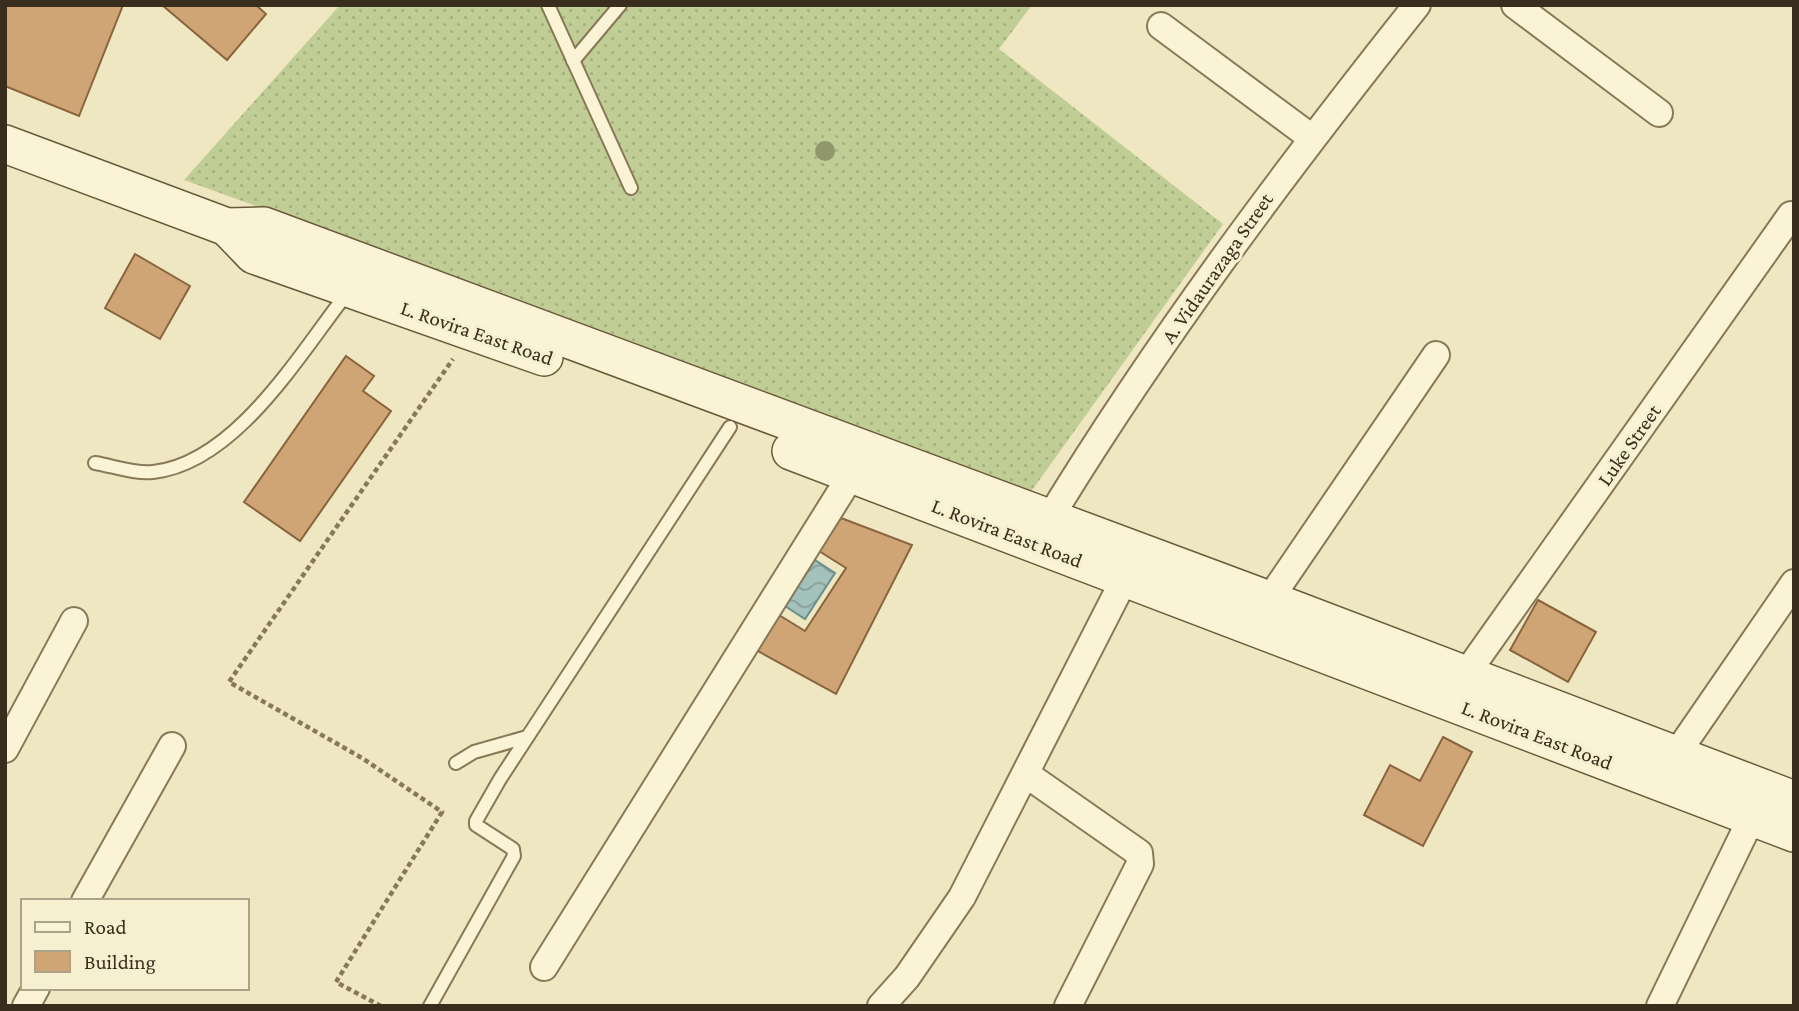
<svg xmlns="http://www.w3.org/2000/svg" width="1799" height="1011" font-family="'Crimson Pro',serif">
	<defs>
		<pattern id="grass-dots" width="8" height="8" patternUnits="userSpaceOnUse" patternTransform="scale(1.75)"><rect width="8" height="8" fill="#c0ce95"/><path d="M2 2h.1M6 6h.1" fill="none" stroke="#a6b180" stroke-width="1.8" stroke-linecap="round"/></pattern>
		<pattern id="water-waves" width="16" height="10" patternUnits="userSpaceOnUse" patternTransform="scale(1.75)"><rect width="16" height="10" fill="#a4c2bc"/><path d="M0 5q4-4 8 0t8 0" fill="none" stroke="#879e98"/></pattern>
	</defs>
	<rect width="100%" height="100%" fill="#efe7c1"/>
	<!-- grass -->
	<path fill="url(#grass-dots)" d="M340,5h692l-33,44 224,175 -193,269 -457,-173 -389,-140z"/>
	<!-- water -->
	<path fill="url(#water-waves)" stroke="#6b908b" stroke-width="2" d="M815,560l20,13 -30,46 -20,-13z"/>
	<!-- building -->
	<g fill="#cfa576" stroke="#89643d" stroke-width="2">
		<path d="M5,5h118l-44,111 -74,-30z"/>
		<path d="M162,5h94l10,9 -39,46z"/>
		<path d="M135,254l55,32 -30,53 -55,-31z"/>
		<path d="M346,356l28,20 -11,15 28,20 -91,130 -56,-39z"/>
		<path d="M841,518l71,27 -76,149 -80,-44 23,-35 26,16 41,-63 -27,-17z"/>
		<path d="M1538,600l58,32 -28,50 -58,-32z"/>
		<path d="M1443,737l29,15 -49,94 -59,-31 26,-50 30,16z"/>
	</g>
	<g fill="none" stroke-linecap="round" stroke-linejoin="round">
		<!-- lane casing -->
		<g stroke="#897858" stroke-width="16">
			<g id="lane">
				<path d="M548,5l83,183"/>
				<path d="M573,61l47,-56"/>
				<path d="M95,463c18,3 40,11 58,9 83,-9 147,-119 195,-180"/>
				<path d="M456,763l18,-11 53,-15"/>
				<path d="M430,1006l84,-150 -1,-7 -37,-24v-4l24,-42 230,-352"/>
			</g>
		</g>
		<!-- street casing -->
		<g stroke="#897858" stroke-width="30">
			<g id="street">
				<path d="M1515,5l144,108"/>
				<path d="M1161,26l151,112"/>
				<path d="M1040,534c112,-186 242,-359 377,-529"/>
				<path d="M1269,600l167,-245"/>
				<path d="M1466,674l325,-459"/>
				<path d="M5,749l69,-128"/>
				<path d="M1675,756l119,-173"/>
				<path d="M1026,774l113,79 1,11 -72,142"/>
				<path d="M85,901l87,-155"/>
				<path d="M544,967l308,-493"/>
				<path d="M26,1006l10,-18"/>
				<path d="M881,1006l26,-29 55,-80 163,-319"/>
				<path d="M1660,1006l92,-189"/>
			</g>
		</g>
		<!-- secondary casing -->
		<g stroke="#6b593b" stroke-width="40">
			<g id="secondary">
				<path d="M5,144l222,83 37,-1 1005,374 525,200"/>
				<path d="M227,227l27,28 290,102"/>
				<path d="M791,451l1003,382"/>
			</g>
		</g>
		<!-- path -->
		<path stroke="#897858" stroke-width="4.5" stroke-dasharray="5 3.5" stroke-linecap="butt" d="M381,1006l-45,-24 106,-170 -80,-54 -133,-76 224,-323"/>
		<!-- lane -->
		<use href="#lane" stroke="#faf3d5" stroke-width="12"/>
		<!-- street -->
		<use href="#street" stroke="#faf3d5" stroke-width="26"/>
		<!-- secondary -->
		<use href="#secondary" stroke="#faf3d5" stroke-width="37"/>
	</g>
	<!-- trees -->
	<circle fill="#90976a" cx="825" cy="151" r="10"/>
	<g text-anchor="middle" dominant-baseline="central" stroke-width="6" stroke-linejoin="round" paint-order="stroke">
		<!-- street labels -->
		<g font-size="21" fill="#392d1d" stroke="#f6f0d1">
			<text transform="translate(1217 268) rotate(-55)">A. Vidaurazaga Street</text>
			<text transform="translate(477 333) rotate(19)">L. Rovira East Road</text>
			<text transform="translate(1629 445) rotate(-55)">Luke Street</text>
			<text transform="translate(1007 533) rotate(21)">L. Rovira East Road</text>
			<text transform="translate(1537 735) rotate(21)">L. Rovira East Road</text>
		</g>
	</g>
	<!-- border -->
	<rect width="1799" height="1011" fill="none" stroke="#392d1d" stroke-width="14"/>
	<!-- legend -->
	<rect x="21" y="899" width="228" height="91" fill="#f6f0d1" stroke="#aaa289" stroke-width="2"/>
	<rect x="35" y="922" width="35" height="10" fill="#faf3d5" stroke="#aaa289" stroke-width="2"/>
	<text x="84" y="934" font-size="21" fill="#392d1d">Road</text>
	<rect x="35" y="951" width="35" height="21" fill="#cfa576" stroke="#aaa289" stroke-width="2"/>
	<text x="84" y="969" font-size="21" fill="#392d1d">Building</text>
</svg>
